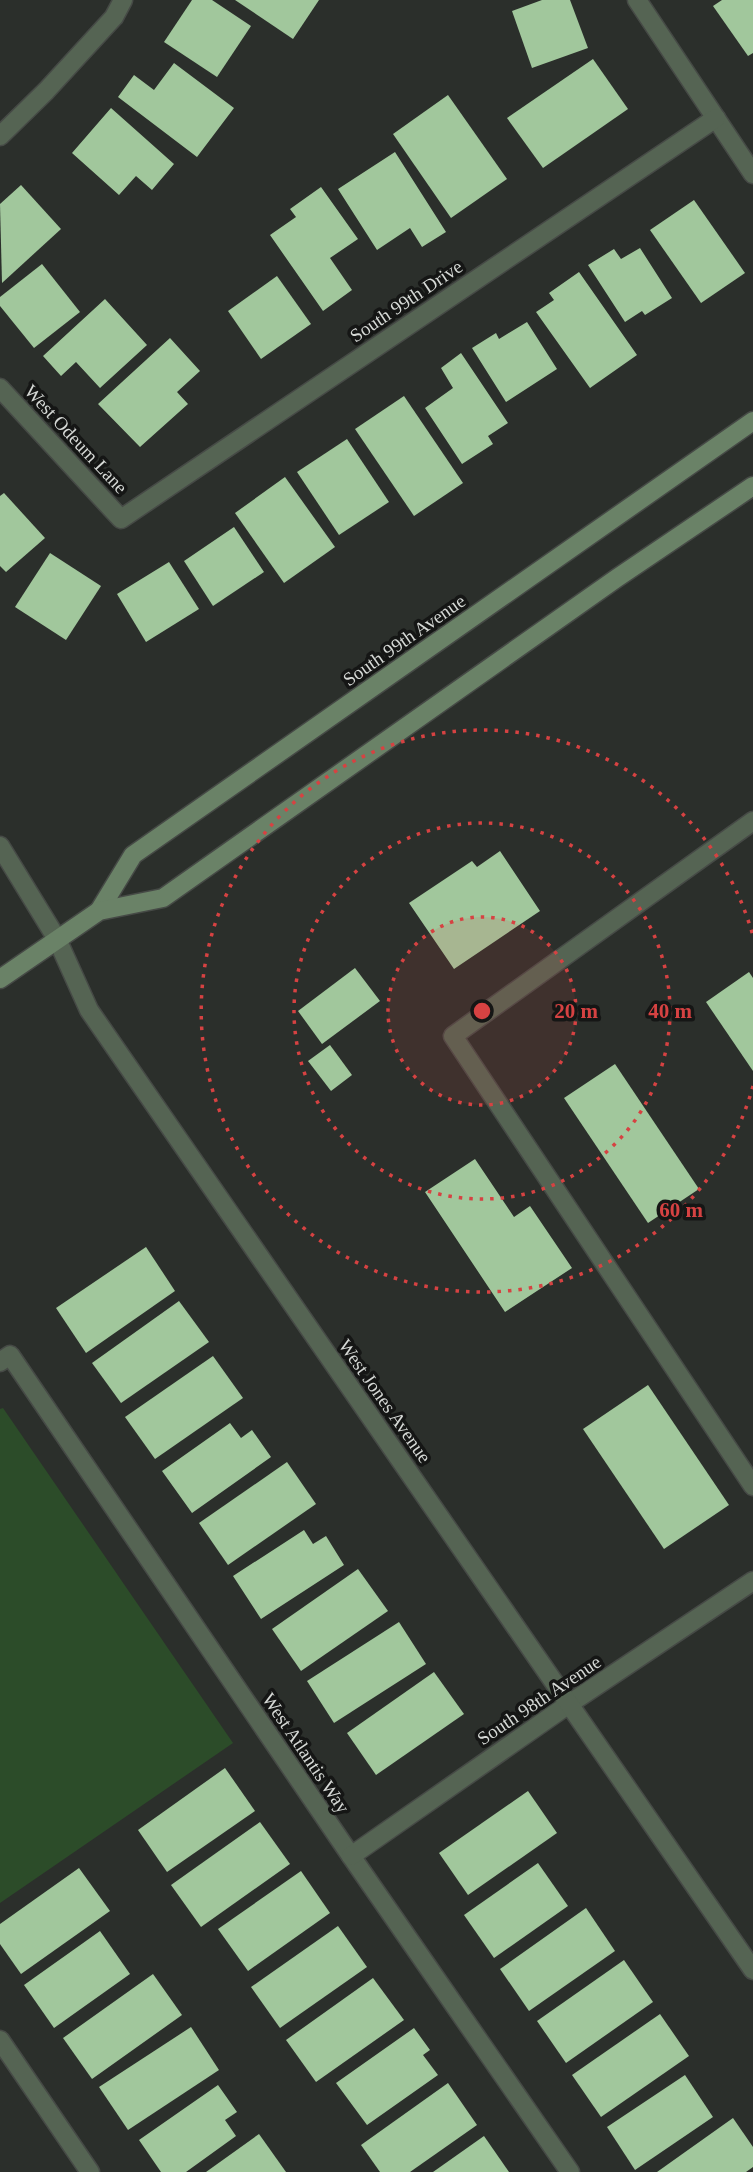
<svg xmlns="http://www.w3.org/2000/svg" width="753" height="2172" font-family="Georgia,serif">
	<rect width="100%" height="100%" fill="#2b2f2b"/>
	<!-- green -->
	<path fill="#2c4c29" d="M3,1408l230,335 -233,160v-494z"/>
	<!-- building -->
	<g fill="#a1c79c">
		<path d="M192,0h20l39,26 -34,51 -53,-35z"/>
		<path d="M235,0h84l-26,39z"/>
		<path d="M542,0h28l18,48 -56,20 -20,-57z"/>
		<path d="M722,0h31v53l-5,3 -35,-50z"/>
		<path d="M593,59l35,50 -85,59 -36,-50z"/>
		<path d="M174,63l60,45 -37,49 -79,-60 16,-22 20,15z"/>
		<path d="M448,95l59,84 -56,39 -58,-84z"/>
		<path d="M111,108l63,56 -22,26 -16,-14 -17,19 -47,-42z"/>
		<path d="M395,152l51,80 -24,15 -12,-19 -33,22 -39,-61z"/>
		<path d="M21,185l40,44 -59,54 -2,-79z"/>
		<path d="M321,187l37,52 -28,19 22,32 -29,21 -53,-76 26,-18 -6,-8z"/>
		<path d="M694,200l51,73 -44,30 -51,-73z"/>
		<path d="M640,248l32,50 -27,17 -3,-4 -17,11 -37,-57 26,-16 7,10z"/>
		<path d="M42,264l38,48 -46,36 -34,-42v-9z"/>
		<path d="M579,272l58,83 -47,33 -54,-76 18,-12 -5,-7z"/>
		<path d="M277,276l34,48 -50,35 -33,-48z"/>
		<path d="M105,299l42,46 -47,43 -24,-26 -15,14 -18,-20z"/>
		<path d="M527,322l30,47 -51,33 -34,-54 24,-15 3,6z"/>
		<path d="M170,338l30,33 -23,21 11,12 -48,43 -42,-43z"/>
		<path d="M461,353l47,70 -20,13 5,8 -31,20 -37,-56 28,-20 -12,-20z"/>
		<path d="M404,396l59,87 -49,33 -59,-87z"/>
		<path d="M347,439l42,63 -50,33 -42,-63z"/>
		<path d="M285,477l50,70 -51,36 -49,-70z"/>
		<path d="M4,493l41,45 -39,34 -6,-6v-70z"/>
		<path d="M234,527l30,45 -51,34 -29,-45z"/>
		<path d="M50,553l51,33 -35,54 -51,-33z"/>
		<path d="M169,562l30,47 -53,33 -29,-48z"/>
		<path d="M500,851l40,60 -86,58 -45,-66 63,-42 5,6z"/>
		<path d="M355,968l25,33 -58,43 -24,-33z"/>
		<path d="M749,972l4,6v93l-47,-69z"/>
		<path d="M330,1045l22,30 -21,16 -23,-30z"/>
		<path d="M615,1064l84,125 -51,34 -84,-125z"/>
		<path d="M475,1159l39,58 16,-11 42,62 -67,44 -80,-120z"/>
		<path d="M146,1247l29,44 -89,62 -30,-45z"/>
		<path d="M179,1301l30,41 -88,61 -29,-40z"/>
		<path d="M213,1356l30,42 -88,61 -30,-42z"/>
		<path d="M648,1385l81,120 -65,44 -81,-120z"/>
		<path d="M230,1423l11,15 11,-8 19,27 -79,56 -30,-42z"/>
		<path d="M287,1462l29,42 -88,61 -29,-42z"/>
		<path d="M304,1530l9,14 13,-8 18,29 -83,54 -28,-43z"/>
		<path d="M358,1569l30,42 -87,60 -29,-42z"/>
		<path d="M399,1622l27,42 -92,59 -27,-42z"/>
		<path d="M434,1672l30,42 -88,61 -29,-42z"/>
		<path d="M225,1768l30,43 -88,61 -29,-42z"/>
		<path d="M528,1791l29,42 -89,62 -29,-42z"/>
		<path d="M260,1822l30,42 -89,63 -30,-42z"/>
		<path d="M538,1863l30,43 -74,52 -30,-43z"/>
		<path d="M79,1868l31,43 -89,63 -21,-30v-20z"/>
		<path d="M301,1871l29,42 -82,58 -30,-42z"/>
		<path d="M586,1908l29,43 -86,60 -29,-42z"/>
		<path d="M338,1926l29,41 -87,61 -29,-41z"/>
		<path d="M100,1931l30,43 -76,54 -30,-43z"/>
		<path d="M624,1960l29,42 -87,61 -29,-42z"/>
		<path d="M153,1974l29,41 -90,64 -29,-41z"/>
		<path d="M373,1978l31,42 -88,62 -30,-42z"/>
		<path d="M660,2014l29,42 -88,61 -29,-42z"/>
		<path d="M191,2027l28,43 -91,60 -29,-43z"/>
		<path d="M414,2028l16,22 -7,5 15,20 -71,50 -31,-42z"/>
		<path d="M685,2075l28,42 -78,53 -28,-43z"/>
		<path d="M448,2083l29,42 -67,47h-30l-19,-27z"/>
		<path d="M218,2085l19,27 -12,8 11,16 -50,36h-25l-22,-32z"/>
		<path d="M733,2118l20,29v20l-7,5h-89z"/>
		<path d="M259,2134l27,38h-80z"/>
		<path d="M484,2136l25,36h-76z"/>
	</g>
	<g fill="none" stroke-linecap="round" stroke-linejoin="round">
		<!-- service casing -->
		<g stroke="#464a46" stroke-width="21">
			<g id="service">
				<path d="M753,821l-300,215 300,450"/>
				<path d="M569,1704l184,-123"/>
			</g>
		</g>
		<!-- minor casing -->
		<g stroke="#464a46" stroke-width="21">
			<g id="minor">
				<path d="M637,0l116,174"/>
				<path d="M0,136l46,-45 68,-74 9,-17"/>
				<path d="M0,388l121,131 595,-401"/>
				<path d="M0,1362l10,-7 341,501 219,316"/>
				<path d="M351,1856l218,-152"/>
				<path d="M0,2040l90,132"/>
			</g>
		</g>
		<!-- tertiary casing -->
		<g stroke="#464a46" stroke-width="21">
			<path id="tertiary" d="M0,846l57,93 32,71 664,960"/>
		</g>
		<!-- secondary casing -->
		<g stroke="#464a46" stroke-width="21">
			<g id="secondary">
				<path d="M99,911l34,-56 620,-434"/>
				<path d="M0,979l99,-68 64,-13 454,-320 136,-92"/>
			</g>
		</g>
		<!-- service -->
		<use href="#service" stroke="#556453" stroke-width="18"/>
		<!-- minor -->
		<use href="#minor" stroke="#556453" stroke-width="18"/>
		<!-- tertiary -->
		<use href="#tertiary" stroke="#556453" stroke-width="18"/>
		<!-- secondary -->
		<use href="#secondary" stroke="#6a8267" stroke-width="18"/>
	</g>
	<!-- distance rings -->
	<circle cx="482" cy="1011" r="94" fill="#d64242" fill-opacity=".12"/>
	<g fill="none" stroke="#d64242" stroke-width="3.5" stroke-dasharray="3.5 7">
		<circle cx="482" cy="1011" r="94"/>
		<circle cx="482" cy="1011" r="188"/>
		<path d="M753 1086A281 281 0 1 1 753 936"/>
	</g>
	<g text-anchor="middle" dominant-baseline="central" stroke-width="7" stroke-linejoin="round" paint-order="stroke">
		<!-- street labels -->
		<g font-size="19" fill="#d5d8d5" stroke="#151615">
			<text transform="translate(406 301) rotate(-34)">South 99th Drive</text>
			<text transform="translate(76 439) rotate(47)">West Odeum Lane</text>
			<text transform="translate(404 640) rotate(-35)">South 99th Avenue</text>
			<text transform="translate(385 1401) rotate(55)">West Jones Avenue</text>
			<text transform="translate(539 1700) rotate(-34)">South 98th Avenue</text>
			<text transform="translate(306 1753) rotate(56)">West Atlantis Way</text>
		</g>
	</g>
	<circle cx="482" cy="1011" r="10" fill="#d64242" stroke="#151615" stroke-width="3.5"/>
	<g font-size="21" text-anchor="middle" font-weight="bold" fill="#d64242" stroke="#151615" stroke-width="7" stroke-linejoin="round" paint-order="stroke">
		<text x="576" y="1018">20 m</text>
		<text x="670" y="1018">40 m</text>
		<text x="681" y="1217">60 m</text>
	</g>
</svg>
